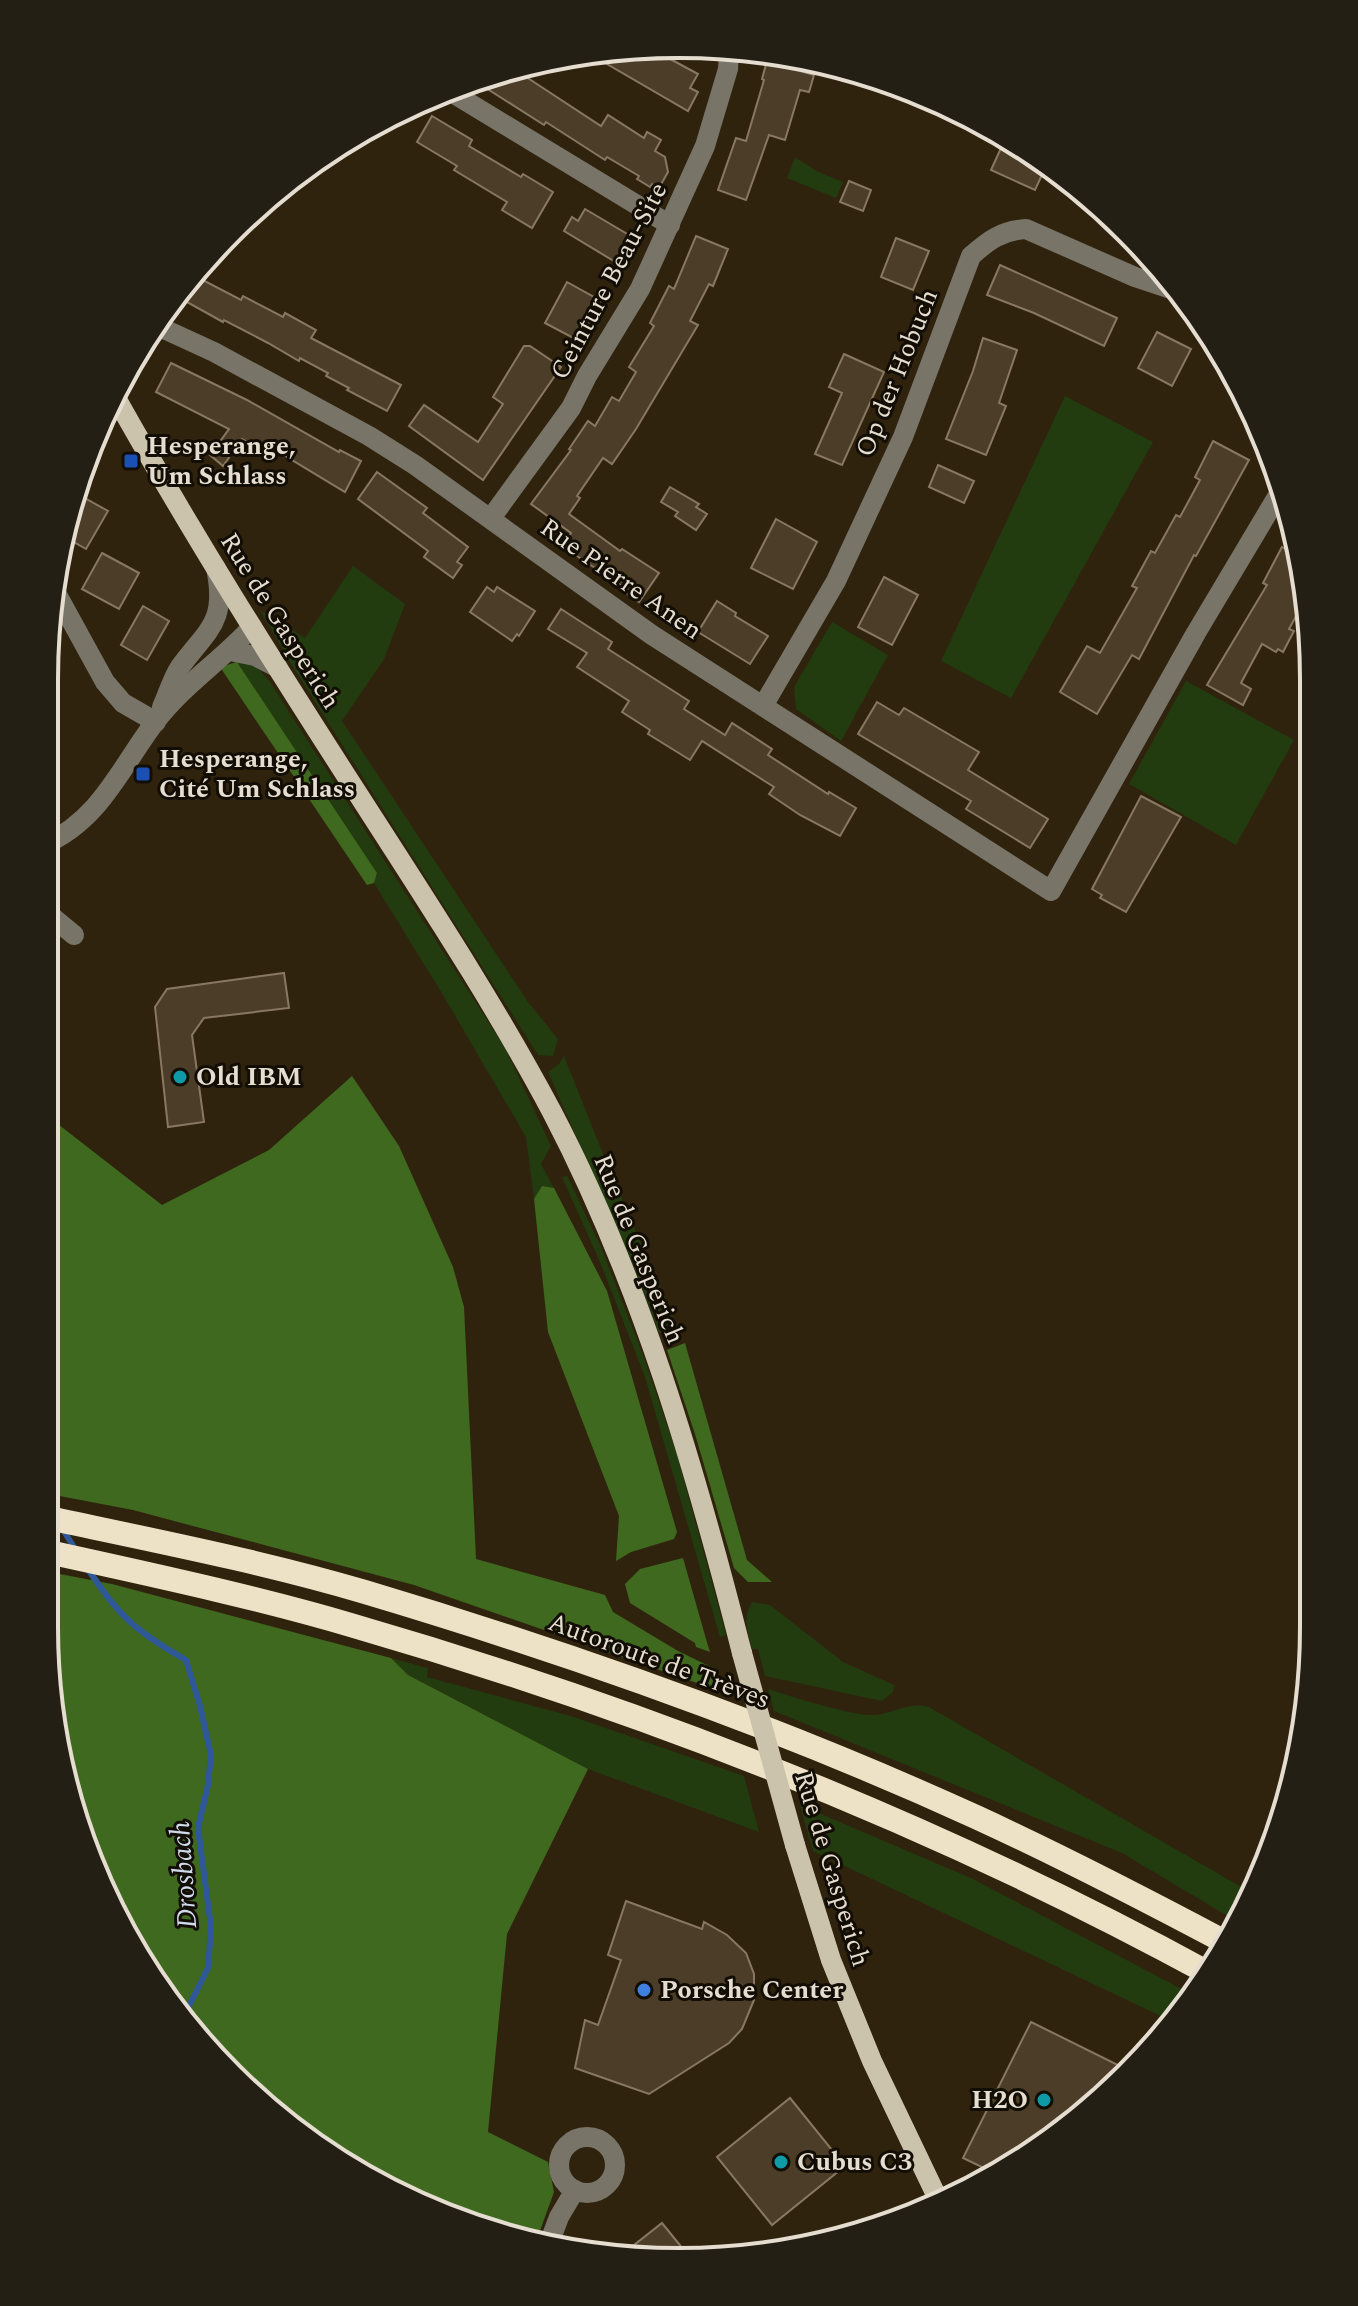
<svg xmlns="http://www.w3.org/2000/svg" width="1358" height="2306" font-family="Spectral,serif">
	<rect width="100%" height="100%" fill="#30230e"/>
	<!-- green -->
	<g fill="#223b0f">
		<path d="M795,157l21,14 27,11 -7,16 -49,-20z"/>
		<path d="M1065,396l88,46 -142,256 -70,-37z"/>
		<path d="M353,566l52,38 -21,55 -42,62 186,281 30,37 -5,17 -15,-1 -248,-393 -30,-52 45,28z"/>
		<path d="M832,622l56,33 -47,86 -45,-32 -2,-22z"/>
		<path d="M237,662l17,1 16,19 235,366 46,98 -10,18 13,24 -12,-2 -8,13 -8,-62 -83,-142 -69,-112 3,-10z"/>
		<path d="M1186,681l108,59 -58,105 -107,-61z"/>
		<path d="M564,1056l45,113 71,164h-21l-16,-44 -95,-217 11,-8z"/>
		<path d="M567,1176l34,71 42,108 34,99 49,181 -6,2 -75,-260 -45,-115 -38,-85z"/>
		<path d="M752,1602l18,3 73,57 51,23 -1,7 -11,9 -117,-25 -7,-27h-6c-4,-17 -10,-32 0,-47z"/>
		<path d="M391,1658l37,10 -1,9 147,40 170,59 15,56 -171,-63 -180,-94z"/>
		<path d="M768,1689c21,7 85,27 105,26 21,-1 34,-14 56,-8l321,185 -14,29 -114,-68 -348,-142z"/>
		<path d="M800,1805l173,74 220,116 -24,25 -356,-169z"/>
	</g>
	<!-- forest -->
	<g fill="#3f691f">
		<path d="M237,662l140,211 -3,10 -7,2 -147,-218z"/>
		<path d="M352,1076l47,70 54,121 11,40 12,252 129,36 8,17 65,39 35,17 7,23 -306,-106 -281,-75 -89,-17 1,-379 117,91 107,-55z"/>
		<path d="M542,1186l12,2 53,103 70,241 -3,7 -43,13 -15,9 3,-45 -71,-184 -14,-133z"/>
		<path d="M685,1343l62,217 25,22h-24l-14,-14 -39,-134 -28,-84z"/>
		<path d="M683,1558l23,81 4,13 -14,-5 -1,-4 -65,-40 -5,-19 15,-15z"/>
		<path d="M44,1571l68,13 279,74 17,17 180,94 -81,165 -19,198 60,30 6,30 -17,47 -62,-11 -149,-73 -151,-142 -97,-182 -34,-204z"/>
	</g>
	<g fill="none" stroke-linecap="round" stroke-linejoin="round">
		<!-- stream -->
		<g stroke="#2f5899" stroke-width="6">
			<path d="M44,1495l7,17"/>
			<path d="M62,1528l13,21"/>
			<path d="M88,1569c31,48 49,63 98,91l14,46 11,49 -3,30 -10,43 13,99 -3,41 -26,52"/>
		</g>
	</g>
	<!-- building -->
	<g fill="#4b3d27" stroke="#887861" stroke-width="2">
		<path d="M648,47l50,27 -8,14 8,4 -10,19 -100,-58z"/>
		<path d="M769,53l25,2 -4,13 24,7 -5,17 -9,-2 -15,50 -16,-5 -23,65 -28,-10 18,-52 10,3 18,-61 -2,-1z"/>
		<path d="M514,69l87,57 7,-11 36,23 3,-6 14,8 -6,11 10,6 3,15 -9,16 -7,-4 -2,3 -13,-8 2,-3 -32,-19 -2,3 -59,-38 -2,3 -69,-44z"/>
		<path d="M432,116l40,24 -3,6 52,31 2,-3 30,18 -21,36 -30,-18 5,-8 -53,-32 3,-4 -40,-24z"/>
		<path d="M1006,137l26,14 15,13 -12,26 -44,-20z"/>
		<path d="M849,181l22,9 -8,21 -23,-9z"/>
		<path d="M585,209l49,29 -5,8 4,3 -11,17 -58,-35 8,-14 6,4z"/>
		<path d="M696,236l32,13 -15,37 -4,-2 -19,37 8,4 -62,104 -24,35 -9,-6 -26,38 3,2 -11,16 51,37 2,-2 37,24 -20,29 -13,-9 2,-3 -66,-44 9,-13 -40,-29 40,-54 -2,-1 19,-28 7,5 17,-29 7,4 17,-29 -7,-5 25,-41 -4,-3 19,-37 5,3z"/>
		<path d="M896,238l33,13 -16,39 -32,-13z"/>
		<path d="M1000,265l117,53 -13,28 -70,-33 -47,-18z"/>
		<path d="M193,275l48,25 2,-4 40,21 2,-4 31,17 -5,8 90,47 -14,26 -40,-21 2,-2 -23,-12 2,-3 -28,-15 -1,3 -31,-18 -44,-23 -1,2 -47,-26z"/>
		<path d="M567,282l34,19 -22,40 -34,-18z"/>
		<path d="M1157,332l34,17 -19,37 -34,-18z"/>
		<path d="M983,338l34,12 -18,53 7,3 -20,49 -40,-16 27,-68z"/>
		<path d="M524,346h6l31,21 -78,113 -74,-54 15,-21 54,37 25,-38 -10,-7z"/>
		<path d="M844,354l40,18 -42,93 -27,-11 27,-61 -13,-6z"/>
		<path d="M171,363l76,37 92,52 1,-2 21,11 -16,31 -78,-47 -3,6 -22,-12 -19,27 -13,-11 19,-26 -73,-37z"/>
		<path d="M1213,441l36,19 -53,96 -2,-1 -55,104 -7,-4 -35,59 -37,-22 27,-46 13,7 37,-65 -5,-2 19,-35 4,2 21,-38 4,2 20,-37 -5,-3z"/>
		<path d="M938,465l36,16 -10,22 -35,-16z"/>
		<path d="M377,472l50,36 -4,5 45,34 -11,15 5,3 -9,13 -29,-21 4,-6 -70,-52z"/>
		<path d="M670,487l29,17 -3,3 11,7 -11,16 -21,-14 3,-4 -17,-10z"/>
		<path d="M74,492l34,19 -22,38 -21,-12z"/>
		<path d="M776,519l41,23 -24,47 -42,-21z"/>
		<path d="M1282,547l14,8 9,45 -16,29 5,2 -11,21 -5,-3 -2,3 -14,-8 -21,39 10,6 -8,16 -36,-20 60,-100 -4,-2z"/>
		<path d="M102,553l37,20 -20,36 -37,-20z"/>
		<path d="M884,577l34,18 -26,50 -34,-18z"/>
		<path d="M487,587l7,5 3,-5 38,24 -16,25 -2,-2 -5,7 -42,-29z"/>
		<path d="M717,601l19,12 -1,3 33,20 -18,28 -52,-32z"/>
		<path d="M143,606l26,15 -22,39 -26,-15z"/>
		<path d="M561,609l51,33 -4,7 81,52 -5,8 41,26 7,-12 40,26 -4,6 60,39 1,-2 27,16 -16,28 -40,-21 -31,-21 5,-7 -72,-46 -12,19 -42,-26 2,-4 -28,-18 7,-11 -52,-34 10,-14 -39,-24z"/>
		<path d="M877,702l22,13 5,-7 75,44 -11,18 80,49 -18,29 -64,-39 5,-8 -113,-67z"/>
		<path d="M1141,796l40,21 -55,95 -26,-14 2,-3 -10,-6z"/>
		<path d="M284,973l5,35 -85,10 -12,17 12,87 -36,5 -13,-120 12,-18z"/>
		<path d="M626,1901l76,28 2,-7 23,13 19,18 8,21v26l-12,29 -13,14 -80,51 -74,-26 10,-48 13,5 23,-65 -13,-5z"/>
		<path d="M1031,2022l93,46 -59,63 -75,40 -27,-13z"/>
		<path d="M790,2098l55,68 -73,59 -55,-68z"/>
		<path d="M662,2223l30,37 -13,2 -55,-9z"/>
	</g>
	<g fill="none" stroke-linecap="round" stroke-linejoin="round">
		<!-- minor -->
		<g stroke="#787468" stroke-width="20">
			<path d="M446,89l224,136"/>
			<path d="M153,324l61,28 155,84 46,29 237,170 399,256 145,-258 87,-146"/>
			<path d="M491,518l80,-110 16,-32 53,-87 65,-143 23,-77 1,-15 -3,-5"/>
			<path d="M55,591l50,91 18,21 33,19"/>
			<path d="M230,651l25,5 23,12"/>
			<path d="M763,706l73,-125 67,-144 68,-181c18,-16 30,-25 55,-27l109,48 39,13"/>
			<path d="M162,707c6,-13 10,-28 18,-40 29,-39 47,-45 36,-99"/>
			<path d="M45,844c55,-24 76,-77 110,-122 28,-37 67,-62 97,-95"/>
			<path d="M45,911l29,24"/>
			<circle cx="587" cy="2165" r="28"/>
			<path d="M550,2241l9,-24 16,-27"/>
		</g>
		<!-- major -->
		<g stroke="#cbc3ab" stroke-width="20">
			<path d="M116,398c75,134 157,264 240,393 68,106 137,210 196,321 89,170 143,356 190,541"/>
			<path d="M795,1845l36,115 41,101 66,138"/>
		</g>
		<!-- highway -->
		<g stroke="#ede2c6" stroke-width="24">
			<path d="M44,1517c107,23 216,44 321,75 208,62 414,135 611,225 85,39 168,82 249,125"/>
			<path d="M44,1551c104,23 208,45 310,75 297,86 585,200 856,348"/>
		</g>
		<!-- major-bridge -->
		<path stroke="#cbc3ab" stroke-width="20" d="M742,1653l53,192"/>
	</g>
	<!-- markers -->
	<g fill="#1a4fb4" stroke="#130e05" stroke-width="3">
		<rect x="123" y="453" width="16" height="16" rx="4"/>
		<rect x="135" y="766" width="16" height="16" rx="4"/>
	</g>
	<g fill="#0f9aa8" stroke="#130e05" stroke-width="3">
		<circle cx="180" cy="1077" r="8"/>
		<circle cx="1044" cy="2100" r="8"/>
		<circle cx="781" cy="2162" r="8"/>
	</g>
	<circle fill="#3f7fe0" stroke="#130e05" stroke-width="3" cx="644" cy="1990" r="8"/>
	<g text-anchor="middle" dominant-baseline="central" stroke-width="6" stroke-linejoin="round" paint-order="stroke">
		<!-- street labels -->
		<g font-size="26" fill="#e5ddd0" stroke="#130e05">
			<text transform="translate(609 281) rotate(-62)">Ceinture Beau-Site</text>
			<text transform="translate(897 373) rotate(-68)">Op der Hobuch</text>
			<text transform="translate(621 579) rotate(35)">Rue Pierre Anen</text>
			<text transform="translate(280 621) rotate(58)">Rue de Gasperich</text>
			<text transform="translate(639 1249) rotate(68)">Rue de Gasperich</text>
			<text transform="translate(659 1661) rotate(20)">Autoroute de Trèves</text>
			<text transform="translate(832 1869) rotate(73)">Rue de Gasperich</text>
		</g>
		<!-- poi labels -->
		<g font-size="26" font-weight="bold" fill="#e5ddd0" stroke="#130e05" text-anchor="start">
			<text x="147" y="446">Hesperange,<tspan x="147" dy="30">Um Schlass</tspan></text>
			<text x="159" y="759">Hesperange,<tspan x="159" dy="30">Cité Um Schlass</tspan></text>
			<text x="196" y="1077">Old IBM</text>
			<text x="660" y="1990">Porsche Center</text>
			<text x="1028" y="2100" text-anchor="end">H2O</text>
			<text x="797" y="2162">Cubus C3</text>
		</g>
		<!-- water labels -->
		<g font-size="28" font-style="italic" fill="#cfdbed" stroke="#130e05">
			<text transform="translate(184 1875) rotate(-94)">Drosbach</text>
		</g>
	</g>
	<!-- crop -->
	<path d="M0 0H1358V2306H0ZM679 58H679A621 621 0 0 1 1300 679V1627A621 621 0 0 1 679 2248H679A621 621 0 0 1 58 1627V679A621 621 0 0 1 679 58Z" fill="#241f15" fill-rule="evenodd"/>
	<path fill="none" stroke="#e5ddd0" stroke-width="4" d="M679 58H679A621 621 0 0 1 1300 679V1627A621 621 0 0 1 679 2248H679A621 621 0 0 1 58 1627V679A621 621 0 0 1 679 58Z"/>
</svg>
